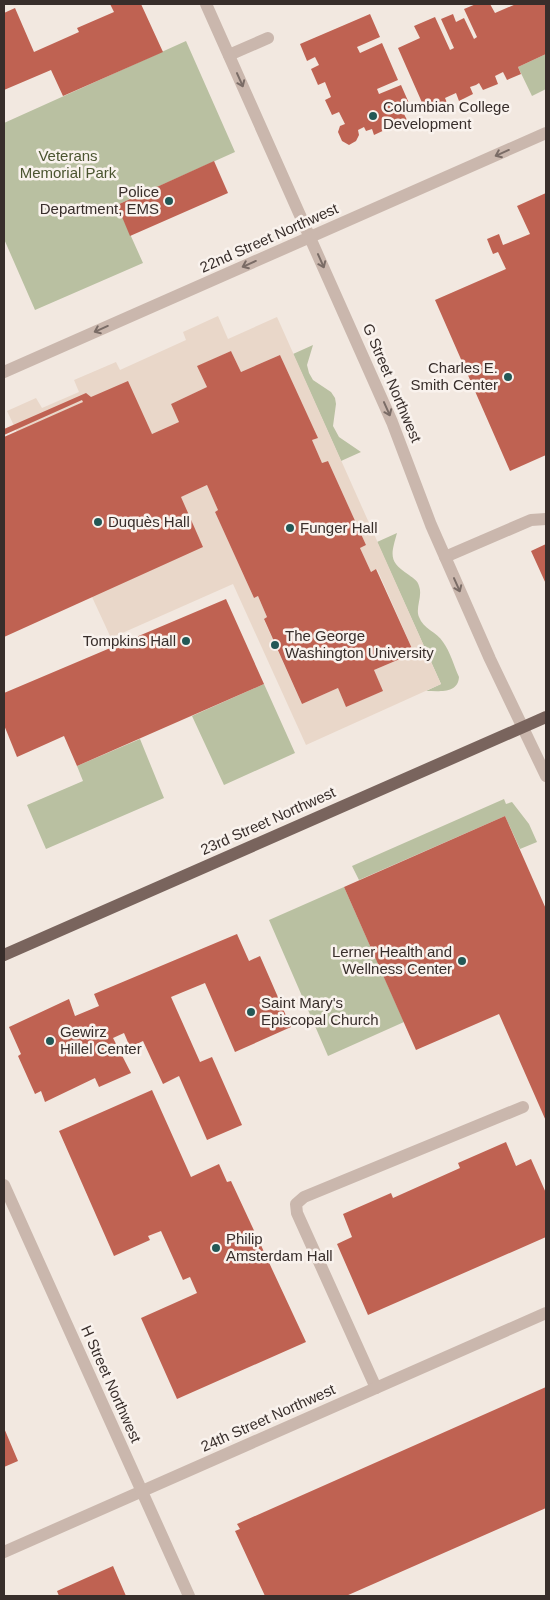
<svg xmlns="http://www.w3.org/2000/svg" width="550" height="1600" font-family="Arial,sans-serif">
  <rect width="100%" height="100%" fill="#f2e8e0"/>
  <path fill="#b9c0a1" d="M186,41L235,152L117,205L143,263L35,310L4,239V123Z
    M546,54V89L532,96L518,67Z
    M313,345L307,365L309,373L313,380L331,392L335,398L336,404L333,426L339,437L361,452L341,461L293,354Z
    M397,533C391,555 388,561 409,575C413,578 418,581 419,586C423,596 415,608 419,617C423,629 437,632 443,642C450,651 454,666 459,677C458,694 439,691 426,691L441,684L377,542Z
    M264,684L295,753L224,785L192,716Z
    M140,739L164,798L46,849L27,805L83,781L77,766Z
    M504,799L506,804L512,802L529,824L537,842L520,849L505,816L359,880L352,866Z
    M344,887L404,1022L328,1056L269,920Z"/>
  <path fill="#e9d7c9" d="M218,316L228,339L277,317L441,684L306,745L233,584L111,638L92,597L181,497L207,485L218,510L215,512L254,598L258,596L267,617L264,620L302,704L338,688L346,707L382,691L374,670L414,653L377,569L371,572L360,548L366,545L328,461L322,463L312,440L317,438L280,355L241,372L231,351L198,366L207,387L171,404L179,422L152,434L83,402L17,432L7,411L36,398L42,408L79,392L74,380L116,362L120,370L186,340L183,332Z"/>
  <path fill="#bf6252" d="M110,4H141L163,52L63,96L51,70L4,90V13L15,8L34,52L79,32L77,28L114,12Z
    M476,4H490L495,13L516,4H546V54L518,67L521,74L507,80L503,72L495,76L498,84L483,90L479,83L476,85L470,87L473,94L459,101L456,93L445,98L447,103L435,109L432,103L424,107L398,48L420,38L414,26L435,17L450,50L454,48L441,19L453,14L456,22L464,18L474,39L477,37L464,9Z
    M370,14L380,37L357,47L360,53L382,43L398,80L377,89L379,94L401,85L412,110L404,114L407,120L392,126L389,118L385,120L389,128L374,135L372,129L366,131L364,127L358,130L359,135L356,141L349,145L342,141L338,132L340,126L345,124L339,112L332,115L325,100L331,97L325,82L318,85L311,69L319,65L315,57L307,61L300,44Z
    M214,161L228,193L130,236L117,205Z
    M546,193V455L510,471L435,300L506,269L498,252L493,254L487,239L499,234L503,245L530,234L517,206Z
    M231,351L241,372L280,355L318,438L312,440L322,463L328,461L366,545L360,548L371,572L376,569L414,653L374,670L383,691L346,707L338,688L302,704L264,619L267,617L258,596L254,598L215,512L218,510L207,485L181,497L203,547L4,637V437L83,402L82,400L4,435V429L86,393L91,397L128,381L152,434L179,422L171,404L207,387L197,366Z
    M546,544V584L531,551Z
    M226,599L264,684L77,766L64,736L17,757L4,725V693Z
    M505,816L546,909V1121L499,1014L416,1050L344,887Z
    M237,934L249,961L260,956L291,1027L235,1052L205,983L171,997L200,1062L212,1057L242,1125L207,1140L179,1076L163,1084L143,1041L130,1047L124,1033L113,1038L131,1073L99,1087L95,1078L45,1102L41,1091L35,1094L18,1056L21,1054L9,1027L69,999L75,1016L99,1006L94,994Z
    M152,1090L191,1177L219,1164L227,1182L231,1181L306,1342L177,1399L141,1318L197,1293L190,1277L183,1280L161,1231L148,1236L150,1240L114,1256L59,1131Z
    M506,1142L516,1166L531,1159L546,1193V1237L368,1315L337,1244L352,1237L343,1214L391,1193L393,1198L460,1168L458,1163Z
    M546,1387V1508L346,1596H265L235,1531L240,1529L237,1524Z
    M4,1428L18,1461L4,1467Z
    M113,1566L126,1596H59L57,1591Z"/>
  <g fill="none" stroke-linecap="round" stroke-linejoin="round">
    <path stroke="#cab7ad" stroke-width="12" d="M229,55L268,38
      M445,557L531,520L546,519
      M376,1388L297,1213L296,1204L304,1197L523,1107"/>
    <path stroke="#cab7ad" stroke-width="12" d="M4,1552L546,1313"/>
    <path stroke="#cab7ad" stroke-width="12" d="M206,4L392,422L431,525L490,659L546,776
      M4,372L546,133
      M4,1185L189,1596"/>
    <path stroke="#79645d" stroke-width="12" d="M4,955L546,717"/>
  </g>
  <defs><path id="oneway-shaft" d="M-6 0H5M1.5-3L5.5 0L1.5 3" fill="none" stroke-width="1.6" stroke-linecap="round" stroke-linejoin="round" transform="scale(1.25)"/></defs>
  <g stroke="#7a6c66">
    <use href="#oneway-shaft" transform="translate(240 80) rotate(66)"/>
    <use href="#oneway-shaft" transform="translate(502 153) rotate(156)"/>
    <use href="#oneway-shaft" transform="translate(321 261) rotate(66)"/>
    <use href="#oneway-shaft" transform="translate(249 264) rotate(156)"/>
    <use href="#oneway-shaft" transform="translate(101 329) rotate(156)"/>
    <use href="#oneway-shaft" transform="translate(387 409) rotate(66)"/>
    <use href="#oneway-shaft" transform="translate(457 585) rotate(66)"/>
  </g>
  <g fill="#235856" stroke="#f9f2ed" stroke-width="2">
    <circle cx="373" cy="116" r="5"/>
    <circle cx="169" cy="201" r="5"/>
    <circle cx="508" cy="377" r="5"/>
    <circle cx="98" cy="522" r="5"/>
    <circle cx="290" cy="528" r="5"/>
    <circle cx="186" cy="641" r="5"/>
    <circle cx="275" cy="645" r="5"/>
    <circle cx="462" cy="961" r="5"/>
    <circle cx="251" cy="1012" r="5"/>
    <circle cx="50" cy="1041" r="5"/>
    <circle cx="216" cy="1248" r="5"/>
  </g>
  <g text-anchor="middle" stroke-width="5" stroke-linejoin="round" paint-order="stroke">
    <g font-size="15" fill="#382e2b" stroke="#f9f2ed" text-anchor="start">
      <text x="383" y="112">Columbian College<tspan x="383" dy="17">Development</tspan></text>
      <text x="159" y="197" text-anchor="end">Police<tspan x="159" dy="17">Department, EMS</tspan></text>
      <text x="498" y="373" text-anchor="end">Charles E.<tspan x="498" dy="17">Smith Center</tspan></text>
      <text x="108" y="527">Duquès Hall</text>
      <text x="300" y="533">Funger Hall</text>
      <text x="285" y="641">The George<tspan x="285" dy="17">Washington University</tspan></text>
      <text x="176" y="646" text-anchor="end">Tompkins Hall</text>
      <text x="452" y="957" text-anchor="end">Lerner Health and<tspan x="452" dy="17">Wellness Center</tspan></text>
      <text x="261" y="1008">Saint Mary's<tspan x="261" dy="17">Episcopal Church</tspan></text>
      <text x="60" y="1037">Gewirz<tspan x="60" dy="17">Hillel Center</tspan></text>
      <text x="226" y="1244">Philip<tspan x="226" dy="17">Amsterdam Hall</tspan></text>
    </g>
    <g font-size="15" fill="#4b5530" stroke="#f9f2ed">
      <text x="68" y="161">Veterans<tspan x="68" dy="17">Memorial Park</tspan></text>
    </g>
    <g font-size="15" fill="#382e2b" stroke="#f9f2ed">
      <text transform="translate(269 238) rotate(-24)" y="5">22nd Street Northwest</text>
      <text transform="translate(392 383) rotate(67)" y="5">G Street Northwest</text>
      <text transform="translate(268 821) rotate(-24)" y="5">23rd Street Northwest</text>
      <text transform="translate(111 1384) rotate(66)" y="5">H Street Northwest</text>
      <text transform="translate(268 1418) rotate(-24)" y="5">24th Street Northwest</text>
    </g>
  </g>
  <rect width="550" height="1600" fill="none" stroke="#382e2b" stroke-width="10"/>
</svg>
